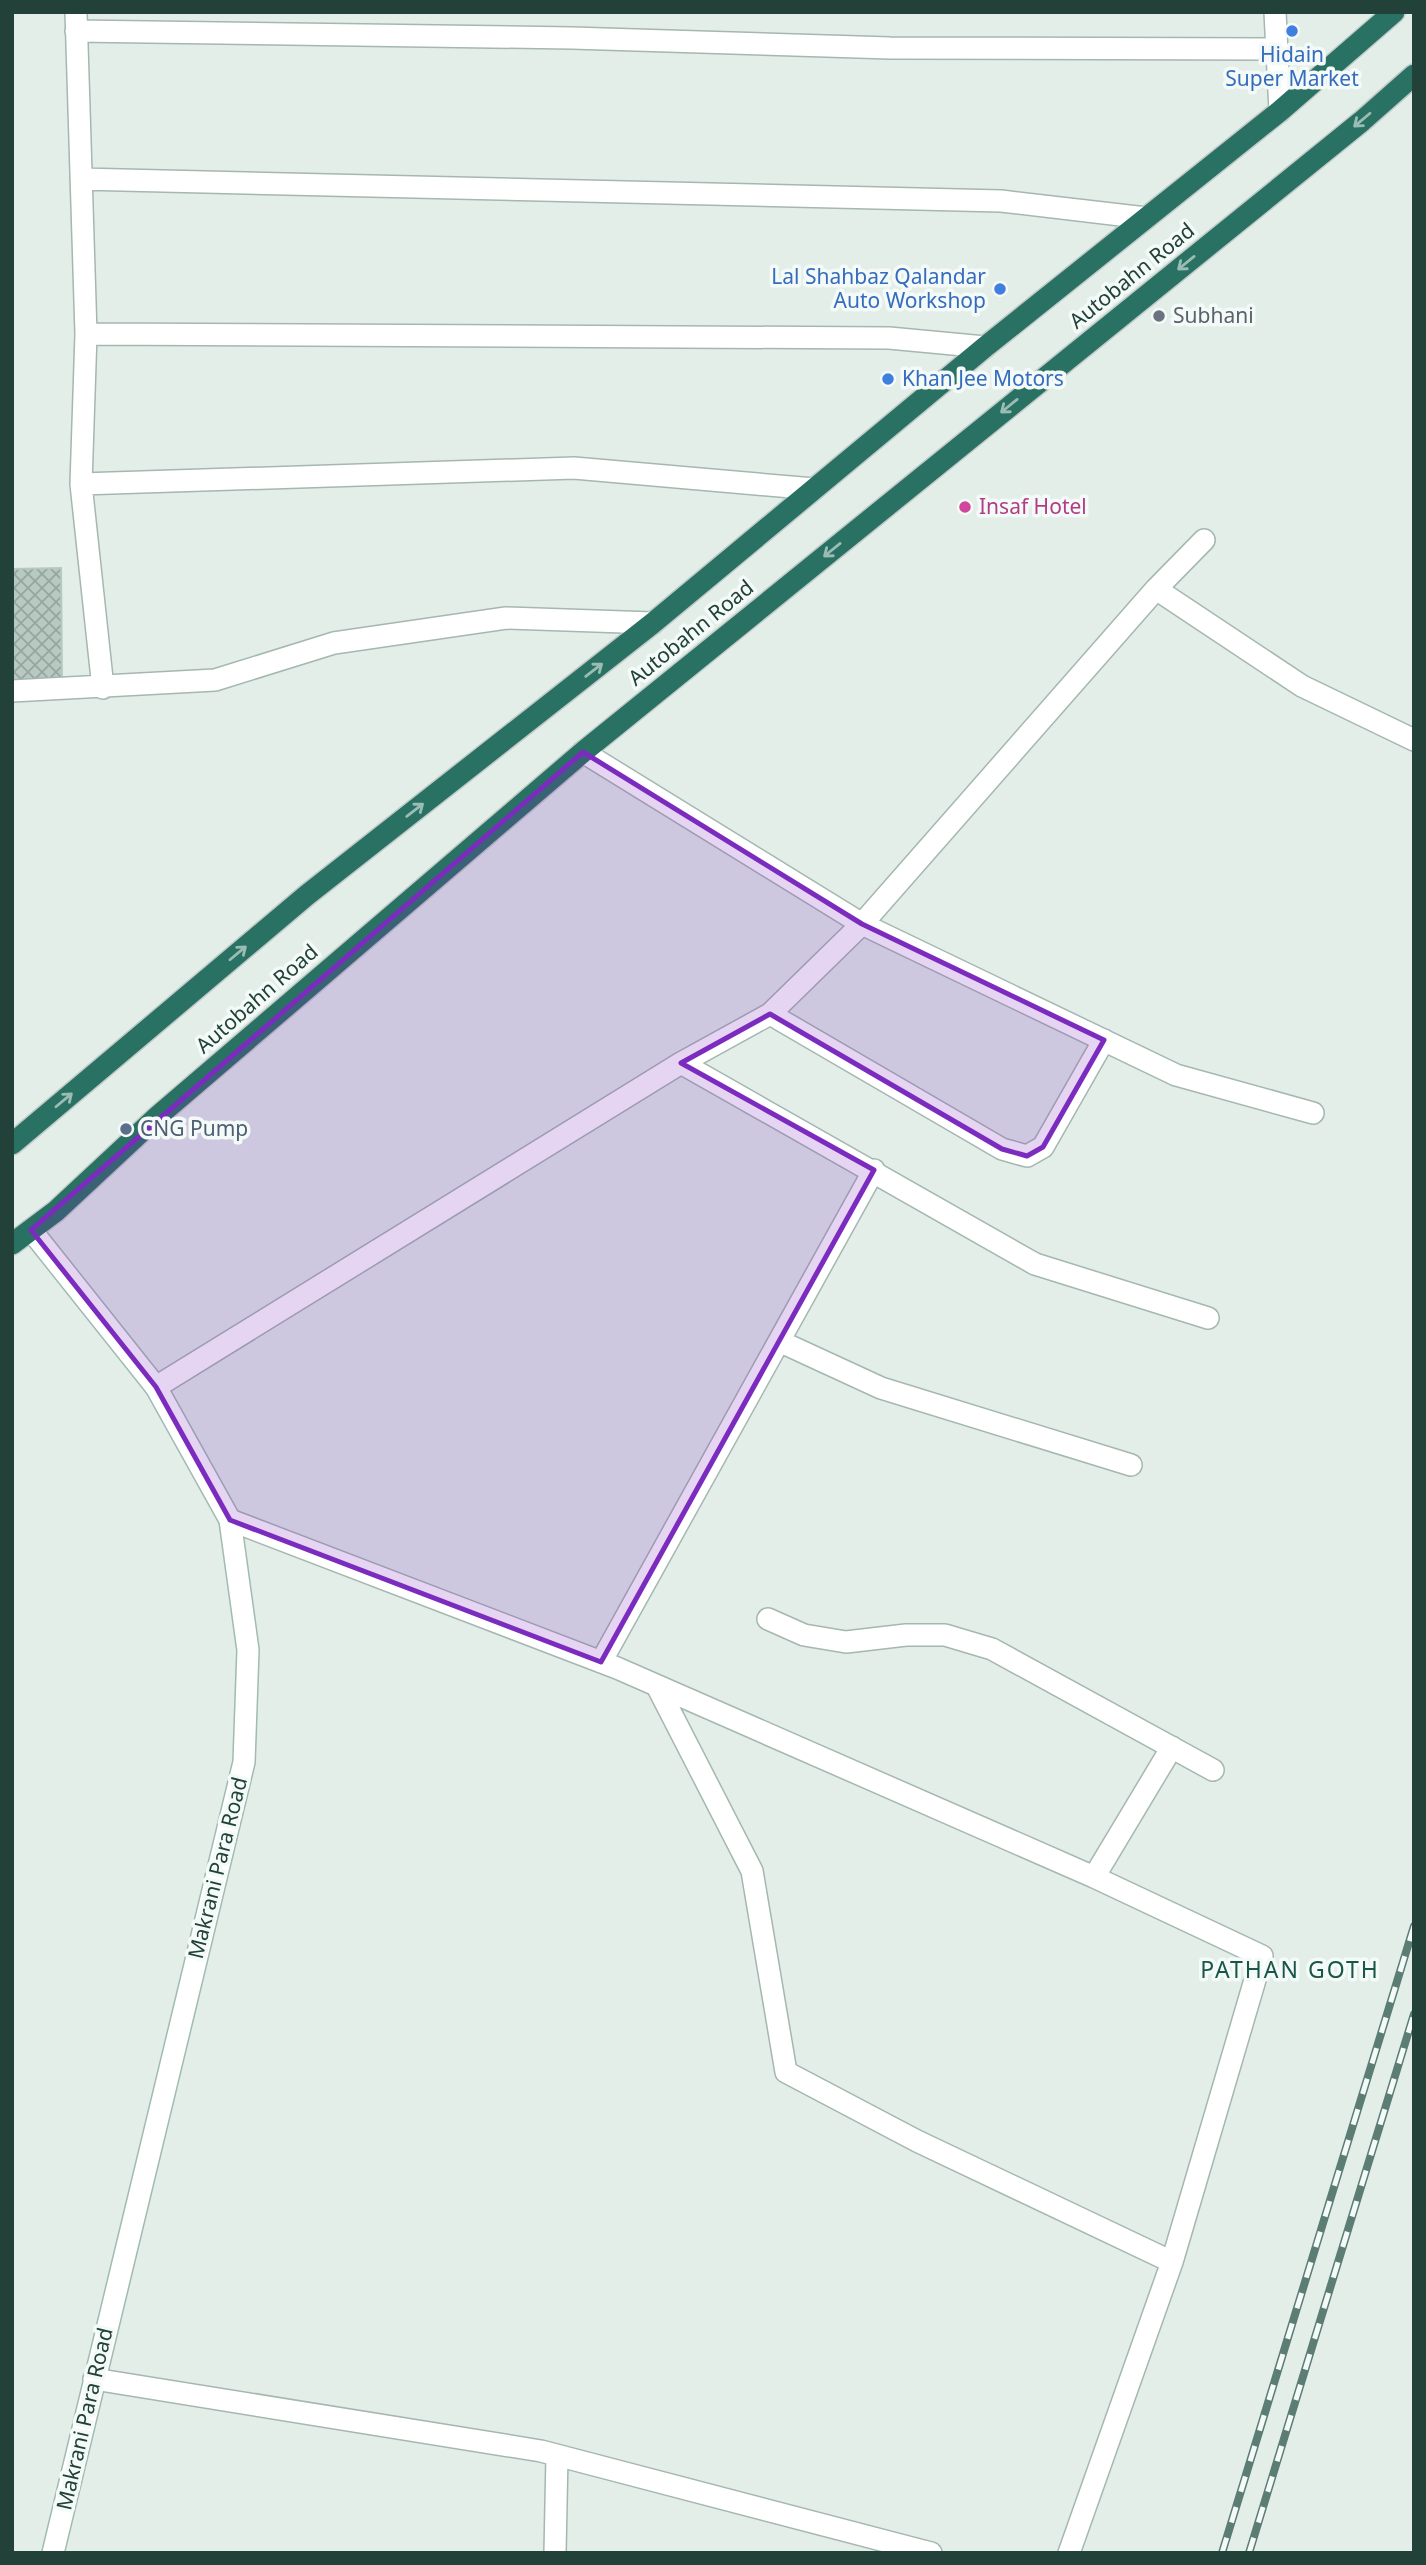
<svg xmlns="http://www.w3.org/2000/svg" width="1426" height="2565" font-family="'Noto Sans',sans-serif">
  <defs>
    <pattern id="building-cross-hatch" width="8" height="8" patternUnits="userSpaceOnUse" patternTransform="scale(1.75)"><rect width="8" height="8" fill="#b8c9c2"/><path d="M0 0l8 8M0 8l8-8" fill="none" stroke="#95a59f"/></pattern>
  </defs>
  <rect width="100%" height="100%" fill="#e3eee9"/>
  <path fill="url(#building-cross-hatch)" stroke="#b4c9c1" stroke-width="2" d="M61,568L62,684L12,685V569Z"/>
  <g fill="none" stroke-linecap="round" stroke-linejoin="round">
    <g stroke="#a5b7b1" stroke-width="24">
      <path id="street" d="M76,12L86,334L81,484L103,688
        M1275,12L1280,111
        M76,31L572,38L890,48L1277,49
        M81,179L1001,201L1146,218
        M86,334L889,338L985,347
        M81,484L574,468L814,489
        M1156,589L1302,686L1414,740
        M12,691L215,680L334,643L506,618L653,623
        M583,752L862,924L1176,1075L1313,1113
        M770,1014L1002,1149L1027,1156L1043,1147L1104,1040
        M681,1063L1035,1264L1208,1318
        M779,1341L881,1388L1131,1465
        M156,1387L681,1063L770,1014L862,924L1156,589L1204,540
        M230,1520L617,1668L1094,1877L1262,1956L1172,2262L1069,2553
        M768,1619L804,1635L846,1642L906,1635H945L992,1649L1213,1770
        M601,1662L874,1170
        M657,1686L752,1871L786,2072L917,2141L1172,2262
        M1094,1877L1172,1747
        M94,2379L541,2451L931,2553
        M555,2553L557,2456"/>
    </g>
    <g stroke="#a0bbb2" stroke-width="24">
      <path id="secondary" d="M31,1230L156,1387L230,1520L248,1650L244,1762L53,2553"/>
    </g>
    <g stroke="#c1cac8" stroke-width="24">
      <path id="highway" d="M12,1144L307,895L653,623L985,347L1280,111L1394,12
        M12,1244L56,1211L158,1116L583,752L1362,121L1414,75"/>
    </g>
    <use href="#street" stroke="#fff" stroke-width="21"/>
    <use href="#secondary" stroke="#fff" stroke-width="21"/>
    <use href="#highway" stroke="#297163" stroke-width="21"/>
    <g stroke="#5b7d74" stroke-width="8">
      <path id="rail" d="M1222,2553L1414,1926
        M1249,2553L1414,2014"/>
    </g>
    <use href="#rail" stroke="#f4faf7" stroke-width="5" stroke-dasharray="16" stroke-linecap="butt"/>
  </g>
  <defs><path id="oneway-shaft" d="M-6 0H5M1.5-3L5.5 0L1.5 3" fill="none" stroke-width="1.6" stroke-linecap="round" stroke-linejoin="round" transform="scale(1.75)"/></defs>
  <g stroke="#99bcb4">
    <use href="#oneway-shaft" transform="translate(1362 120) rotate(140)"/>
    <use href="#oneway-shaft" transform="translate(1186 263) rotate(141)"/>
    <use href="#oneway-shaft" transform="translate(1009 406) rotate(141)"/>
    <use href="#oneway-shaft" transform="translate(832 550) rotate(141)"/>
    <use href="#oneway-shaft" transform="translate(594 670) rotate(-38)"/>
    <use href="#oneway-shaft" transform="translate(415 810) rotate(-38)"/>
    <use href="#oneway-shaft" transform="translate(238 953) rotate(-40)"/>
    <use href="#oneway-shaft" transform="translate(64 1100) rotate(-40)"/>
  </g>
  <path fill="#7b2cbf" fill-opacity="0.2" stroke="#7b2cbf" stroke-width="5" stroke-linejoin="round" d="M583,752L862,924L1104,1040L1043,1147L1027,1156L1002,1149L770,1014L681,1063L874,1170L601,1662L230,1520L156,1387L31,1230Z"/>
  <g fill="#3f7fe0" stroke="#f4faf7" stroke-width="2.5">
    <circle cx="1292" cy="31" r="7"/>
    <circle cx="1000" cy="289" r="7"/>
    <circle cx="888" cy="379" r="7"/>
  </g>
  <circle fill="#6b7280" stroke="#f4faf7" stroke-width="2.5" cx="1159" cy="316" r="7"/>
  <circle fill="#d1479c" stroke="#f4faf7" stroke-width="2.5" cx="965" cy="507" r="7"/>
  <circle fill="#5c6f8a" stroke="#f4faf7" stroke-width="2.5" cx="126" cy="1129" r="7"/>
  <g text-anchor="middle" stroke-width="7" stroke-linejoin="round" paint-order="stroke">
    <g font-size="21" fill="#366cbe" stroke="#f4faf7">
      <text x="1292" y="62">Hidain<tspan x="1292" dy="24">Super Market</tspan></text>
      <text x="986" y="284" text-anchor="end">Lal Shahbaz Qalandar<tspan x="986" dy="24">Auto Workshop</tspan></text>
      <text x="902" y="386" text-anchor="start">Khan Jee Motors</text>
    </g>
    <g font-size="21" fill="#214139" stroke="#f4faf7">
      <text transform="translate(1132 276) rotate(-39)" y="7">Autobahn Road</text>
      <text transform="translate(691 633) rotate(-39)" y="7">Autobahn Road</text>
      <text transform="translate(257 999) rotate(-41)" y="7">Autobahn Road</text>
      <text transform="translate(218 1868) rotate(-76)" y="7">Makrani Para Road</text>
      <text transform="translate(85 2419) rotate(-77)" y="7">Makrani Para Road</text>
    </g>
    <g font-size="21" fill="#5b616d" stroke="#f4faf7" text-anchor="start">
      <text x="1173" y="323">Subhani</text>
    </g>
    <g font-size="21" fill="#b23c85" stroke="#f4faf7" text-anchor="start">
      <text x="979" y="514">Insaf Hotel</text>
    </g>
    <g font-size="21" fill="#4e5e75" stroke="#f4faf7" text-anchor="start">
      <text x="140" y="1136">CNG Pump</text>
    </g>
    <g font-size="23" letter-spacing="2" fill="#1a5648" stroke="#f4faf7">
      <text x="1290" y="1978">PATHAN GOTH</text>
    </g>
  </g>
  <rect width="1426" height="2565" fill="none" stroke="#214139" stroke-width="28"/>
</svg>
